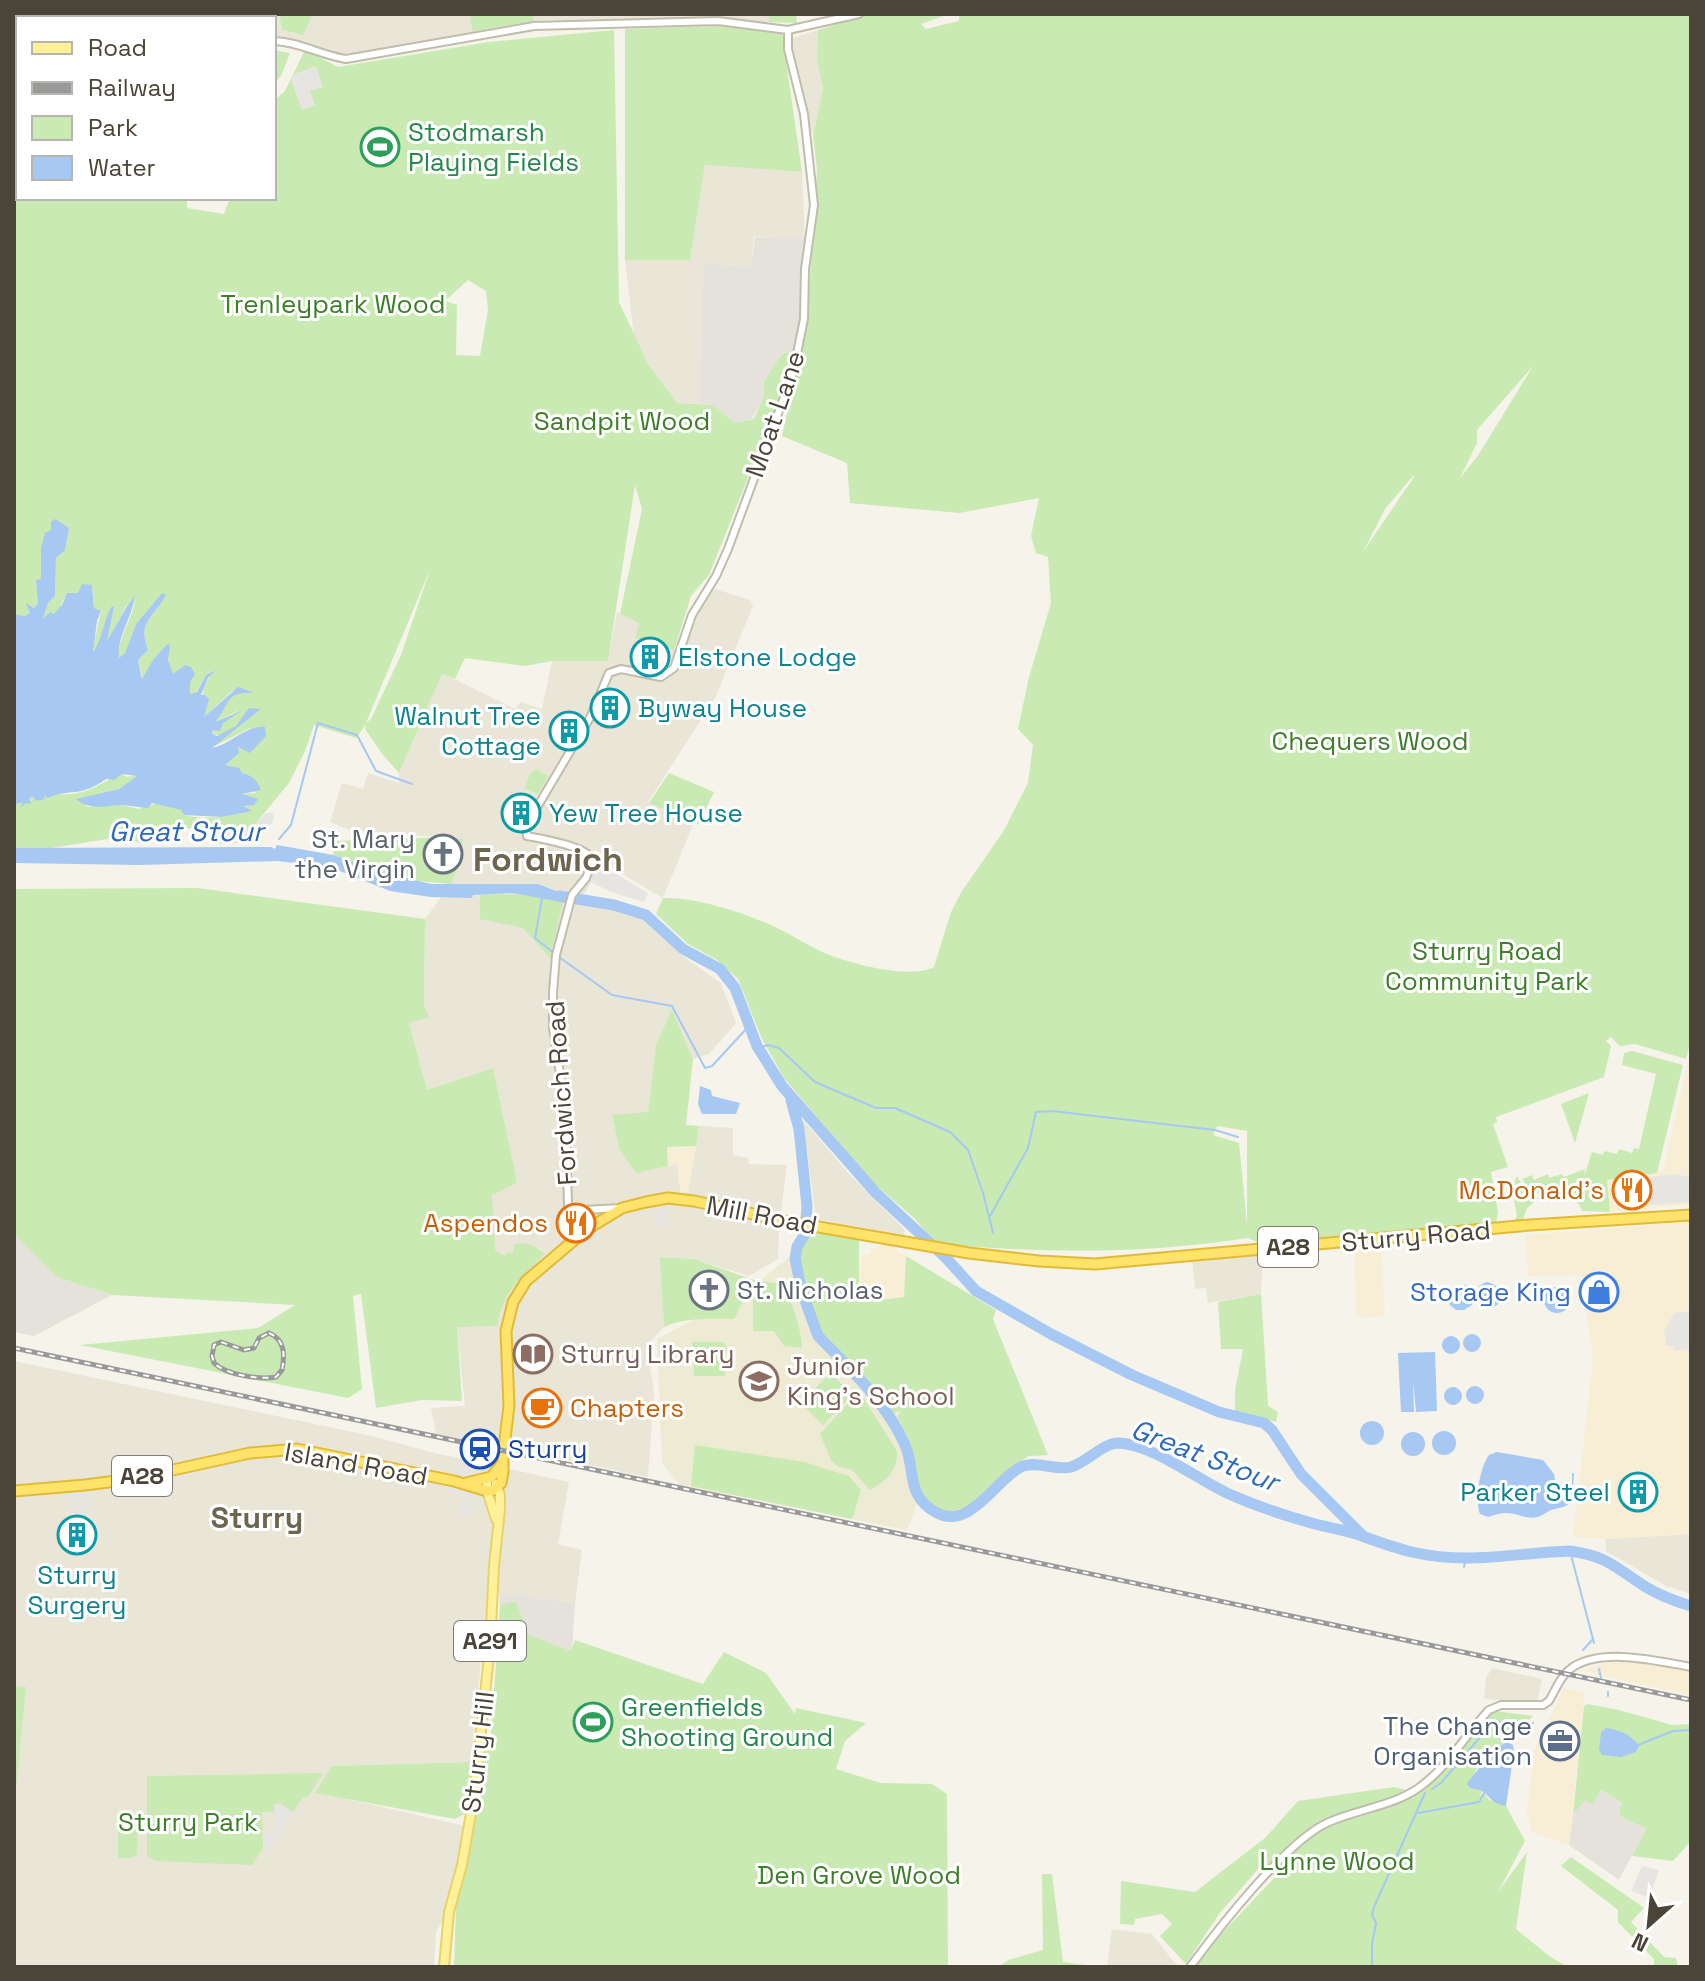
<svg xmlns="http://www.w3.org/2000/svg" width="1705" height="1981" font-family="'Space Grotesk',sans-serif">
  <rect width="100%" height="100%" fill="#f5f3ea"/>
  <path fill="#e9e6d8" d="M256,14H279L282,30L302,35L313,14H470L472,32L353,54L329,53L294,39H274V18H253Z
    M533,14H769V22L720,17L534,21Z
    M818,30L817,59L823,89L813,136L790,44L793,38Z
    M705,165L802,172L805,241L754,236L751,268L703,262L699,404L677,403L648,364L634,336L625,260H690Z
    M715,589L750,600L753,606L715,698L648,802L694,822L663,898L604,863L578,903L609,907L641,917L681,955L721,983L736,1023L709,1054L693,1059L672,1011L656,1044L648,1113L612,1116L619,1149L636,1173L677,1164L681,1193L688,1192L699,1126L733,1128V1155L748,1158L749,1164L787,1165L779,1227L778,1259L749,1276L694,1259L661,1257L664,1327L647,1345L654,1392L648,1477L436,1434L431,1408L465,1406L457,1327L492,1195L493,1068L427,1090L409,1023L424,1005L425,919L451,884L457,869L462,839L350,830L330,822L342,783L363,789L368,773L399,783V773L442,673L515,709L520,702L542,709L552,661H608L617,612L639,623L635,638L658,643L680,653L702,600Z
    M803,1120L850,1175L905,1230L904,1235L816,1219Z
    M1263,1252L1261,1294L1208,1303L1206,1288L1195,1289L1192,1260Z
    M14,1361L367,1435L435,1453L569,1482L558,1544L582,1550L575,1603L488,1592L471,1762L333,1766L316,1792L466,1826L447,1913L436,1932L434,1967H14Z
    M1691,1534V1594L1666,1586L1606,1551L1605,1539Z
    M1492,1668L1542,1679L1537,1702L1484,1699L1486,1678Z
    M1112,1929L1152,1934L1178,1967H1107Z"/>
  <path fill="#f7eed5" d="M1687,1065L1691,1067V1204L1610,1212L1607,1180L1663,1172Z
    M696,1146L688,1192L681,1193L679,1168L677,1164L668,1166L667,1147Z
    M1677,1223H1691V1534L1605,1539L1573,1537L1593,1360L1582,1275L1528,1276L1526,1235Z
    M882,1241L906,1256L904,1297L870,1301L859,1290L861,1255L871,1254V1248L878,1249Z
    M1381,1245L1385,1316L1357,1318L1354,1249Z
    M1611,1662L1642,1663L1691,1670V1696L1580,1670Z
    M1564,1688L1585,1692L1569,1845L1532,1832L1527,1812L1534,1751Z"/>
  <path fill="#e5e2db" d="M755,237L805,239L800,315L795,351L782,354L764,381L763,399L752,419L735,423L712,405L699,404L703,262L751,268Z
    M14,1234L57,1277L112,1295L34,1336L14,1332Z
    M499,1593L575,1603L572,1652L529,1635L516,1601L500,1605Z
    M1600,1790L1622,1803L1620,1815L1646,1829L1619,1880L1569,1845L1573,1815L1585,1799L1592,1804Z"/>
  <path fill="#eeebd4" d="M790,1257L807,1322L815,1336L893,1414L898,1410L1048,1455L1029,1456L1011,1467L979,1500L953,1512L936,1509L920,1495L907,1530L680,1485L662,1463L657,1339L695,1319H734L754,1280H760Z"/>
  <path fill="#c9eab2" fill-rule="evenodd" d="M14,14H256L253,18H18V198H187V208L224,214L230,198H274V101L285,91L305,50L338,67L489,42L614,30L619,302L648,364L677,403L712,405L735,423L754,419L763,399L764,381L782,354L795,351L768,428L709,575L691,596L674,651L658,643L635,638L639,623L620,614L642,509L635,485L608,661H552L525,666L465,658L455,679L442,674L399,773L383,755L365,729L366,724L356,738L314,725L305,751L289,783L249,831L144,826L148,841L141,843L119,837L39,850L14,849V805L24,801L30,803L29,798L33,797L36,801L44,799V795C60,794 78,796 93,788C104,783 110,778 122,774L127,777L138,775L119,789L81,798L87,807L122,805L139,809L157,803L181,810L184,815C206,821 228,816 250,811L242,806L252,798L240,794L256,793C247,780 240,766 223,766C233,761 243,738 252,727L211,748L260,710L249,708C242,722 229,736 212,735L213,730L239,710L212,724C228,708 224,691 251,692L232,691L203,718C201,699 201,686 215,670L206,675L196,692L190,694V682L173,676L168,660L169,646L167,644L153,660L143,680L138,660L148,650C137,622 154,617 165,595L162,593L136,624L125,653L118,659C118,637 133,620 135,598L126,606L106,645L114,607L99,644L92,653L101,611L94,608L93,589L64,598L59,610L42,622L48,603L55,596L56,558L65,549L69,528L51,530L41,548V579L36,581L38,604L35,608L27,604L30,613L25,616L14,614ZM468,280L486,291L488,310L480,356L456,355L457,305L445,301ZM431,567L401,655L371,719L366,723Z
    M279,14H313L303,35L282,30Z
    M470,14H533L534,21L472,32Z
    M769,14H796L797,23L769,22Z
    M869,14H949L921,24L926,29L959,21V14H1691V1040L1686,1059L1635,1044L1620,1046L1611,1037L1606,1041L1611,1046L1604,1077L1496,1117L1497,1122L1493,1124L1508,1167L1491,1172L1498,1212L1496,1224L1262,1244L1248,1238C1145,1254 1039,1254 935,1243L914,1218L870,1180L784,1078L762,1039L738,979L717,960L688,944L656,914L663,898C696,897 741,912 771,925C788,933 804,943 820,951C845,963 911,980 934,967L951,912L962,891L1003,832L1028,783L1033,745L1018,729L1029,677L1051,603L1048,557L1036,553L1031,536L1039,498L959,513L850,503L847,463L782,436L807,323L817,169L813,136L823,89L817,59L818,30ZM1533,366L1477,457L1460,478L1477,443V430ZM1413,476L1414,477L1363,552L1385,509ZM1217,1126L1247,1131V1225L1239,1143L1213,1135Z
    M717,26L782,33L802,172L705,165L690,260H625V29Z
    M274,50L290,53L281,76L274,83Z
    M536,769L548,776L538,794L525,788L530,774Z
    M669,773L714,792L699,824L649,803Z
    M451,837L463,839L457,869L451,884L406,880L333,855L335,841Z
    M197,888L425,919L424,1005L429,1017L409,1023L427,1090L493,1068L517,1183L492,1195L495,1250L505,1256L508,1252L513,1253L514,1244L524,1243L535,1247L545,1254C520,1278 503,1291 497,1326L457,1327L462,1401L422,1400L376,1408L361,1294L353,1296L362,1389L348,1398L80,1345L258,1328L295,1305L112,1295L57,1277L14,1234V889Z
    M500,894L525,895L563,902L550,958L523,928L480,919V895Z
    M672,1010L693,1059L686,1125L699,1126L696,1146L667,1147L668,1166L636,1173L619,1149L612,1115L648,1112L656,1044Z
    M1632,1051L1683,1065L1657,1173L1607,1180L1610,1212L1583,1211L1573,1196L1560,1195L1555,1189L1540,1195L1528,1188L1522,1179L1532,1175L1534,1180L1548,1174L1549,1178L1562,1174L1564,1177L1585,1169L1584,1177L1592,1152L1603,1155L1604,1151L1617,1154L1619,1149L1632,1153L1634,1148L1639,1149L1656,1074L1622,1065L1624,1053Z
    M1589,1093L1575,1143L1561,1104Z
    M1517,1176L1524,1188L1539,1198L1527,1208L1522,1222L1512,1224L1517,1216L1512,1189Z
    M809,1229L859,1237V1290L869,1295L870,1301L904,1297L906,1256L996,1310L993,1319L1048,1455L1029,1456L1011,1467L979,1500L964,1508L946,1512L936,1509L920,1494L913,1471L912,1447L897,1416L901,1413L898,1411L893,1414L821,1336C811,1318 792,1267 800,1247C803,1240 807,1237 809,1229Z
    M660,1257L694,1259L754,1280L782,1284C783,1295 790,1299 793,1308C798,1322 801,1333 802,1348L784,1346L774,1331H753V1282L734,1319C709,1319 687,1317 664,1327Z
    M1261,1294L1268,1406L1278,1412L1276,1422L1235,1411V1390L1243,1349H1221L1218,1302Z
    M692,1342H723L727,1348L725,1376H694Z
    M830,1373L853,1395L823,1425L801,1403Z
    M859,1391L897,1451C898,1471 886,1481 870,1490L852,1470L839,1467L832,1462L820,1434Z
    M695,1445L804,1462L849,1476L861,1490L852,1519L691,1486Z
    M516,1601L529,1635L571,1651L575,1640L703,1684L724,1652L766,1673L795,1714L796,1708L866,1723L845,1741L836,1769L881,1783L932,1784L947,1794L948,1967H454L456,1909L485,1745L490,1748L500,1605Z
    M14,1686L26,1687L14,1809Z
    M1587,1704L1619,1710L1672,1725L1691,1724V1841L1673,1861L1632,1856L1646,1829L1619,1815L1622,1803L1601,1790L1592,1804L1585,1800L1573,1815L1584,1706Z
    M1494,1711L1533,1716L1475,1771L1482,1791L1480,1797L1484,1793L1489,1800L1506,1806L1525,1841L1498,1892L1527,1852L1516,1929L1549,1956L1568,1967H1195L1207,1949L1276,1876L1259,1868L1219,1914L1186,1964L1160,1936L1172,1924L1162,1914L1135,1919L1134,1925L1120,1924L1121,1881L1195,1892L1265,1838L1298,1801L1394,1787L1421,1793Z
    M471,1762L468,1812L455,1819L315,1793L332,1766Z
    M323,1773L308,1797H303L293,1812L280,1804H274V1812H262L263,1848L252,1865L155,1861L147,1856V1776Z
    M138,1815L137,1854L132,1858H118V1816Z
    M1571,1857L1644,1908L1631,1922L1664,1957L1676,1958L1678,1967H1654V1959L1618,1922V1910L1561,1866Z
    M1042,1874H1052L1063,1962L1099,1967H999L1008,1960L1043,1950Z"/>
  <path fill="#e7e5e1" d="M316,66L323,87L310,91L315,105L302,110L291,81L294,74Z
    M266,813H274L273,821L257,841L247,839L234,844H214L215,829H249Z
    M598,863L648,893L644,902L611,892L589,881Z
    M1674,1174L1691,1177V1202L1652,1205L1647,1199L1646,1203L1637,1204L1636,1200L1617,1205L1615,1201L1621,1196L1644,1194L1643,1178Z
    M667,1203L669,1225L656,1226L653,1205Z
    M1691,1311V1349L1674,1351V1347L1666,1345L1664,1332L1674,1313Z
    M463,1459L482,1464L485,1460L490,1465L482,1470L476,1467L471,1468L470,1475L456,1476Z
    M449,1484L473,1491L470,1516L458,1515L464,1494L448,1492Z
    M84,1491L87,1521L73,1522L70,1492Z
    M274,1804H281L293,1812L284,1827L281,1825V1832L271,1848H263L264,1833H275Z
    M1642,1866L1659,1870L1650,1898L1631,1891Z"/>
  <path fill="#a6c8f2" d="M55,519L69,528L65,550L56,558L55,596L48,603L43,619L50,612L54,614L62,605L67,593H78L82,584L92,585L94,608L101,611L97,621L93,652C103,639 103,621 112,606L114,607L107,641L127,606L135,596C132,618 116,638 119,658L125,653L136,624L162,593L166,595C154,617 137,622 148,650L138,660L142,679L153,660L167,644L170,645L168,660L173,674L185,665L191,667L195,674L190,682V694L197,692L206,675L216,670L208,678L201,695H205L209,699L204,717L238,687L255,693C225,691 231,703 215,722L241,711L223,723L220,731L213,730L212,734L217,736L236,726L249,708L261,709L212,748C230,745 245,725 265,727L266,736L250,753L238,747L239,753L225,765L239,768L242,773C252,775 258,781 261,790L242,794L258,799L254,805L243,806L252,811L222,817L184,815L181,810L152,803L148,808C139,808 130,805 121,805C104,806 91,811 76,799L119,789L137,776L122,774L114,780L106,779C80,798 70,788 48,798L44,795L45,799L36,801L33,797L29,798L31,804L26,803L20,808L23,802L14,805V614L25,616L30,613L26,603L34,608L38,604L36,580L41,579V548L45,533L51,530V522Z
    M277,845L333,855L395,876L432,884H538L571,897L567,903L512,893L473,895L472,898L431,897L390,891L330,867L277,861L140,865L14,863V848L271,847L275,849Z
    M700,1086L711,1090L712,1096L740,1103L736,1114H702L698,1104Z
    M1486,1282C1508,1285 1505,1311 1484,1308L1475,1298L1472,1305L1464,1310H1456L1449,1304V1291L1455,1285H1467L1475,1294L1479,1286Z
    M1544 1300a13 13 0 1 1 26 0a13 13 0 1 1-26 0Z
    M1463 1343a9 9 0 1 1 18 0a9 9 0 1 1-18 0Z
    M1442 1345a9 9 0 1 1 18 0a9 9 0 1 1-18 0Z
    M1435,1352L1437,1411L1416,1412L1413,1381L1414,1412H1401L1398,1353Z
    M1466 1395a9 9 0 1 1 18 0a9 9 0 1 1-18 0Z
    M1444 1396a9 9 0 1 1 18 0a9 9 0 1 1-18 0Z
    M1360 1433a12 12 0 1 1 24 0a12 12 0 1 1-24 0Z
    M1432 1443a12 12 0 1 1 24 0a12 12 0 1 1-24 0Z
    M1401 1444a12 12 0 1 1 24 0a12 12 0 1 1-24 0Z
    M1497,1452L1543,1460L1554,1474L1558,1498L1569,1494L1572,1488V1473H1574L1572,1501C1566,1507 1563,1507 1555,1509C1548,1510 1544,1515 1538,1517C1520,1521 1515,1506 1488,1517L1480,1514C1474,1500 1480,1467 1489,1455Z
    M1606,1728C1619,1730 1631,1734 1639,1746L1636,1752L1621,1757L1602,1755L1599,1750L1601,1732Z
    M1507,1742L1513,1745L1514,1751L1506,1806C1490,1803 1492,1798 1482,1791C1478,1789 1474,1789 1470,1788L1467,1783L1494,1750Z"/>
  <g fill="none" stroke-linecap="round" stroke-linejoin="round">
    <path stroke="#a6c8f2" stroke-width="2" d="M279,839L291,825L318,723L357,735L376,771L412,784
      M542,898L535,938L554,953
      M559,957L612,995L672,1006L705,1068L712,1066L748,1027
      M758,1048L768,1045L779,1048L815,1082L876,1108H895L950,1132L968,1150L983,1193L993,1233
      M990,1216L1028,1148L1036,1112L1052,1111L1215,1130L1238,1137
      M1570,1551L1594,1643
      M1464,1567L1466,1558
      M1583,1650L1593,1639
      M1599,1669L1601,1678
      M1608,1692V1696
      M1638,1745L1673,1731L1691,1730
      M1432,1789L1441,1783L1493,1722L1533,1723
      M1418,1813L1479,1802L1484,1793
      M1372,1967V1944L1376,1923L1372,1915L1374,1907L1425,1793"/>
    <path stroke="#a6c8f2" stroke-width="11" d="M559,896L614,905L646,915L683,949L720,969L735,988L757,1046L782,1086L875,1192L946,1258L976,1291L1051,1334L1132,1375L1219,1412L1264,1423L1272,1430L1301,1474L1363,1536
      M791,1100L799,1129L807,1206L805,1234L797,1247L795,1259L802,1292L818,1336C849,1368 887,1403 905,1445C916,1470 905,1496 937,1513C971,1531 998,1476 1023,1466C1039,1461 1056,1471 1071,1467C1088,1462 1102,1443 1119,1443C1154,1445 1198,1480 1229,1494C1256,1506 1286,1516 1315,1524C1330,1528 1347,1530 1362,1536C1400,1550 1425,1558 1467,1558C1502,1558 1536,1552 1570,1551C1607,1556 1615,1567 1644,1586C1659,1595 1674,1601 1691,1606"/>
    <g stroke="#c1bdac" stroke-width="10">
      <path id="minor" d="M274,41C300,42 320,55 346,59L534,26L718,21L788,30L859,14
        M14,46L18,47
        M567,1211L620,1208
        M573,1240L569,1235L565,1107L553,1028V992L556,955L572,895L586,878L593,860C586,846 543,839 527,836L526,826L591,716L609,673L621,669L661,677L674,668L692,615L716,576L728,549L793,373L804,319L805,269L814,205L804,114L788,49V30
        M1190,1967C1218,1929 1287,1840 1329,1822C1360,1808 1398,1806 1425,1783C1450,1763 1467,1733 1489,1710L1501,1705H1543L1549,1701C1555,1691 1560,1677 1569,1670C1598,1646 1658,1661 1691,1667"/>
    </g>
    <g stroke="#e7d366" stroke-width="12">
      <path id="major" d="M487,1479V1491L496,1519
        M444,1967L449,1912L462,1865L474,1796L490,1647L494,1566L500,1509V1495L496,1484"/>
    </g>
    <g stroke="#e1bb38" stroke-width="13">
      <path id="highway" d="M466,1483L491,1477L503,1463
        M14,1491L85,1485L132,1479L250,1453L297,1449L454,1481L487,1491L493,1490L501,1483L503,1472V1455L509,1406L506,1331L513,1302L526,1281L586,1230L622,1208L646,1202L668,1198L694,1201L790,1222L969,1253L1039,1261L1095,1264L1530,1225L1691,1215"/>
    </g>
    <use href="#minor" stroke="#fff" stroke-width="6"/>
    <use href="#major" stroke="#fff199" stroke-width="8"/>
    <use href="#highway" stroke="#ffe36b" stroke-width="9"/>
    <g stroke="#999" stroke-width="5">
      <path id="rail" d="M269,1333C285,1340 285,1354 282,1370L276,1377C260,1380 226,1375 214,1363L212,1356L214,1345L221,1342L244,1350L254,1348L259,1338Z
        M14,1348L1691,1700"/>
    </g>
    <use href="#rail" stroke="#fff" stroke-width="2" stroke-dasharray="6" stroke-linecap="butt"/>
  </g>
  <defs>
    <g id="stadium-ring" transform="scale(2)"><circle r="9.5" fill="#fff" stroke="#2e9e5b" stroke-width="1.5"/><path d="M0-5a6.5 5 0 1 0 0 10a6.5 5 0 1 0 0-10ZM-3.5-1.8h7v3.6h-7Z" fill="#2e9e5b"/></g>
    <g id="building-ring" transform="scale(2)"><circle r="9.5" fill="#fff" stroke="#0f9aa8" stroke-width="1.5"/><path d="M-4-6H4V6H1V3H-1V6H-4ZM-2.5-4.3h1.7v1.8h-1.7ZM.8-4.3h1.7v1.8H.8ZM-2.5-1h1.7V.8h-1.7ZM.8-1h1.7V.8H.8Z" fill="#0f9aa8"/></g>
    <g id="church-ring" transform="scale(2)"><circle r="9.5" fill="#fff" stroke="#6b7280" stroke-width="1.5"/><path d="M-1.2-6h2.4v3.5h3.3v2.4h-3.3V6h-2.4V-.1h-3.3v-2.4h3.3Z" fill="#6b7280"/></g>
    <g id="restaurant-ring" transform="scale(2)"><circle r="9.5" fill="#fff" stroke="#e8710a" stroke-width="1.5"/><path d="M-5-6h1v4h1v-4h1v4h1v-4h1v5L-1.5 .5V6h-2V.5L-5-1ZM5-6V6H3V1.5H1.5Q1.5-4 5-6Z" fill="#e8710a"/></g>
    <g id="shop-ring" transform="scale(2)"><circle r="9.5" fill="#fff" stroke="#3f7fe0" stroke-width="1.5"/><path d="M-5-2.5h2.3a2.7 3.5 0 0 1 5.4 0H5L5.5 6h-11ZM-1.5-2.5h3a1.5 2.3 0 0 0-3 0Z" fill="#3f7fe0"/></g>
    <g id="library-ring" transform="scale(2)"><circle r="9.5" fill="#fff" stroke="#8d6e63" stroke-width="1.5"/><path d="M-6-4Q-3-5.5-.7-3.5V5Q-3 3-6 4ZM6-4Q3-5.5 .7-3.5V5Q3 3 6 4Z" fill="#8d6e63"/></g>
    <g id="school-ring" transform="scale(2)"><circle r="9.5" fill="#fff" stroke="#8d6e63" stroke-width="1.5"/><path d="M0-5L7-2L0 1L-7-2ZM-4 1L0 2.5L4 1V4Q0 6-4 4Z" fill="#8d6e63"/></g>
    <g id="cafe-ring" transform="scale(2)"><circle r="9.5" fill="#fff" stroke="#e8710a" stroke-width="1.5"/><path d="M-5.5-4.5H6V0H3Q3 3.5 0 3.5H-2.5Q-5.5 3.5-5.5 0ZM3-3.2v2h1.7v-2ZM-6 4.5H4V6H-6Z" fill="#e8710a"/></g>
    <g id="station-ring" transform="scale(2)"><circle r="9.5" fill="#fff" stroke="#1a4fb4" stroke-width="1.5"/><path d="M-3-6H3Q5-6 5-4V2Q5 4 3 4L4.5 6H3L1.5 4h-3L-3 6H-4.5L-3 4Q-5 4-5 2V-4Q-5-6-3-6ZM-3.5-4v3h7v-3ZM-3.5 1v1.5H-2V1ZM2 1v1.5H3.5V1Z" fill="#1a4fb4"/></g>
    <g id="office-ring" transform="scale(2)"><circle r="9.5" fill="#fff" stroke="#5c6f8a" stroke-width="1.5"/><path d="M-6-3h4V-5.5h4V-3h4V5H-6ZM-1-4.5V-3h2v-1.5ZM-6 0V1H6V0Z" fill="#5c6f8a"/></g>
  </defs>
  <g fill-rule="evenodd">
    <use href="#stadium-ring" x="380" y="147"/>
    <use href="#building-ring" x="650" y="657"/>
    <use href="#building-ring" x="610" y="708"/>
    <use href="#building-ring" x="569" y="731"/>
    <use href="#building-ring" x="521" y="813"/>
    <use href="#church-ring" x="443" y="854"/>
    <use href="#restaurant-ring" x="1632" y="1190"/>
    <use href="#restaurant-ring" x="576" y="1223"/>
    <use href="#church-ring" x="709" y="1290"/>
    <use href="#shop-ring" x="1599" y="1292"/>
    <use href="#library-ring" x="533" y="1354"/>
    <use href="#school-ring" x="759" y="1381"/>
    <use href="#cafe-ring" x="542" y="1408"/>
    <use href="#station-ring" x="480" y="1449"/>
    <use href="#building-ring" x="1638" y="1492"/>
    <use href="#building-ring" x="77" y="1535"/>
    <use href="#stadium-ring" x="593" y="1722"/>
    <use href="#office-ring" x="1560" y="1741"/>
  </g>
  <g text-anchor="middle" stroke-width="6" stroke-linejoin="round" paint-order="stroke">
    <g fill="#fff" stroke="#807d74" stroke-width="2">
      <rect x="1258" y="1227" width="60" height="40" rx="6"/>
      <rect x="112" y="1456" width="60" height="40" rx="6"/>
      <rect x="454" y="1621" width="72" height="40" rx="6"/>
    </g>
    <g font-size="24" font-weight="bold" fill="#4a4538">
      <text x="1288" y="1255">A28</text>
      <text x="142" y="1484">A28</text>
      <text x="490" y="1649">A291</text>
    </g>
    <g font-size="26" fill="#27864d" stroke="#fff" text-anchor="start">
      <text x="408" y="141">Stodmarsh<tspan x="408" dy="30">Playing Fields</tspan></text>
      <text x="621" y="1716">Greenfields<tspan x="621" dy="30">Shooting Ground</tspan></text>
    </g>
    <g font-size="26" fill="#3d7e29" stroke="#fff">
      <text x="333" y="313">Trenleypark Wood</text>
      <text x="622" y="430">Sandpit Wood</text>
      <text x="1370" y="750">Chequers Wood</text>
      <text x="1487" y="960">Sturry Road<tspan x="1487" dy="30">Community Park</tspan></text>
      <text x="188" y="1831">Sturry Park</text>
      <text x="1337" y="1870">Lynne Wood</text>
      <text x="859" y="1884">Den Grove Wood</text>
    </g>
    <g font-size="26" fill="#4a4538" stroke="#fff">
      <text transform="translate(775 414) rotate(-71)" y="9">Moat Lane</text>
      <text transform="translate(561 1093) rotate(-94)" y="9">Fordwich Road</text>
      <text transform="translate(762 1215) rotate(11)" y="9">Mill Road</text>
      <text transform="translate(1416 1236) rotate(-5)" y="9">Sturry Road</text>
      <text transform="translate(356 1464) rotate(10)" y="9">Island Road</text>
      <text transform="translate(478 1752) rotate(-83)" y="9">Sturry Hill</text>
    </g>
    <g font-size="26" fill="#0d838f" stroke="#fff" text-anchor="start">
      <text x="678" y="666">Elstone Lodge</text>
      <text x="638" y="717">Byway House</text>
      <text x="541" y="725" text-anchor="end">Walnut Tree<tspan x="541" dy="30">Cottage</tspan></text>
      <text x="549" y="822">Yew Tree House</text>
      <text x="1610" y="1501" text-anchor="end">Parker Steel</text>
      <text x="77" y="1584" text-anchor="middle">Sturry<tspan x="77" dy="30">Surgery</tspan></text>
    </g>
    <g font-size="26" fill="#5b616d" stroke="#fff" text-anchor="end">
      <text x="415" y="848">St. Mary<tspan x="415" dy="30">the Virgin</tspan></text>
      <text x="737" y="1299" text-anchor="start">St. Nicholas</text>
    </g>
    <g font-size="26" fill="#c56008" stroke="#fff" text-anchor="end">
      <text x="1604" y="1199">McDonald's</text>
      <text x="548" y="1232">Aspendos</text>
      <text x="570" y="1417" text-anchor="start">Chapters</text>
    </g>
    <g font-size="26" fill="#366cbe" stroke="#fff" text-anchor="end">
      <text x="1571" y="1301">Storage King</text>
    </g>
    <g font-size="26" fill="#785e54" stroke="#fff" text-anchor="start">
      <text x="561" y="1363">Sturry Library</text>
      <text x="787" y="1375">Junior<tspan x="787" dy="30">King's School</tspan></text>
    </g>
    <g font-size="26" fill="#164399" stroke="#fff" text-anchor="start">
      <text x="508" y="1458">Sturry</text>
    </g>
    <g font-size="26" fill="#4e5e75" stroke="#fff" text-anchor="end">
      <text x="1532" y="1735">The Change<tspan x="1532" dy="30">Organisation</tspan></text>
    </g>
    <g font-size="28" font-style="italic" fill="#2d6ab9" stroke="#fff">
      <text x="186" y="841">Great Stour</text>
      <text transform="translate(1205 1455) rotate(21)" y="10">Great Stour</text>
    </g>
    <g font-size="30" font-weight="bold" fill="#6d654f" stroke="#fff">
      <text x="257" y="1528">Sturry</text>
    </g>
    <g font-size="34" font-weight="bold" fill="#6d654f" stroke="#fff">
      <text x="548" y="871">Fordwich</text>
    </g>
  </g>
  <rect width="1705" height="1981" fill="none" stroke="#4a4538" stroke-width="32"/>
  <rect x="16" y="16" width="260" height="184" fill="#ffffff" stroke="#b7b5af" stroke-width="2"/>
  <rect x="32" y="42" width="40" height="12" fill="#fff199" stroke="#b7b5af" stroke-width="2"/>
  <text x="88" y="56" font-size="24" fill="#4a4538">Road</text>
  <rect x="32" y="82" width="40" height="12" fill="#999999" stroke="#b7b5af" stroke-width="2"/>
  <text x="88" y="96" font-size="24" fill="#4a4538">Railway</text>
  <rect x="32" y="116" width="40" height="24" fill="#c9eab2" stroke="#b7b5af" stroke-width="2"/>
  <text x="88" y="136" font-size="24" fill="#4a4538">Park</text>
  <rect x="32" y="156" width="40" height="24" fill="#a6c8f2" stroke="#b7b5af" stroke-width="2"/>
  <text x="88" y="176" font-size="24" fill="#4a4538">Water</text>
  <g transform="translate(1649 1925) rotate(207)" stroke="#ffffff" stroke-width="6" paint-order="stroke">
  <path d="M0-6L14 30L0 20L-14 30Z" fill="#4a4538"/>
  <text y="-12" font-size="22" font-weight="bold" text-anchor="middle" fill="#4a4538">N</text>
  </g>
</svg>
